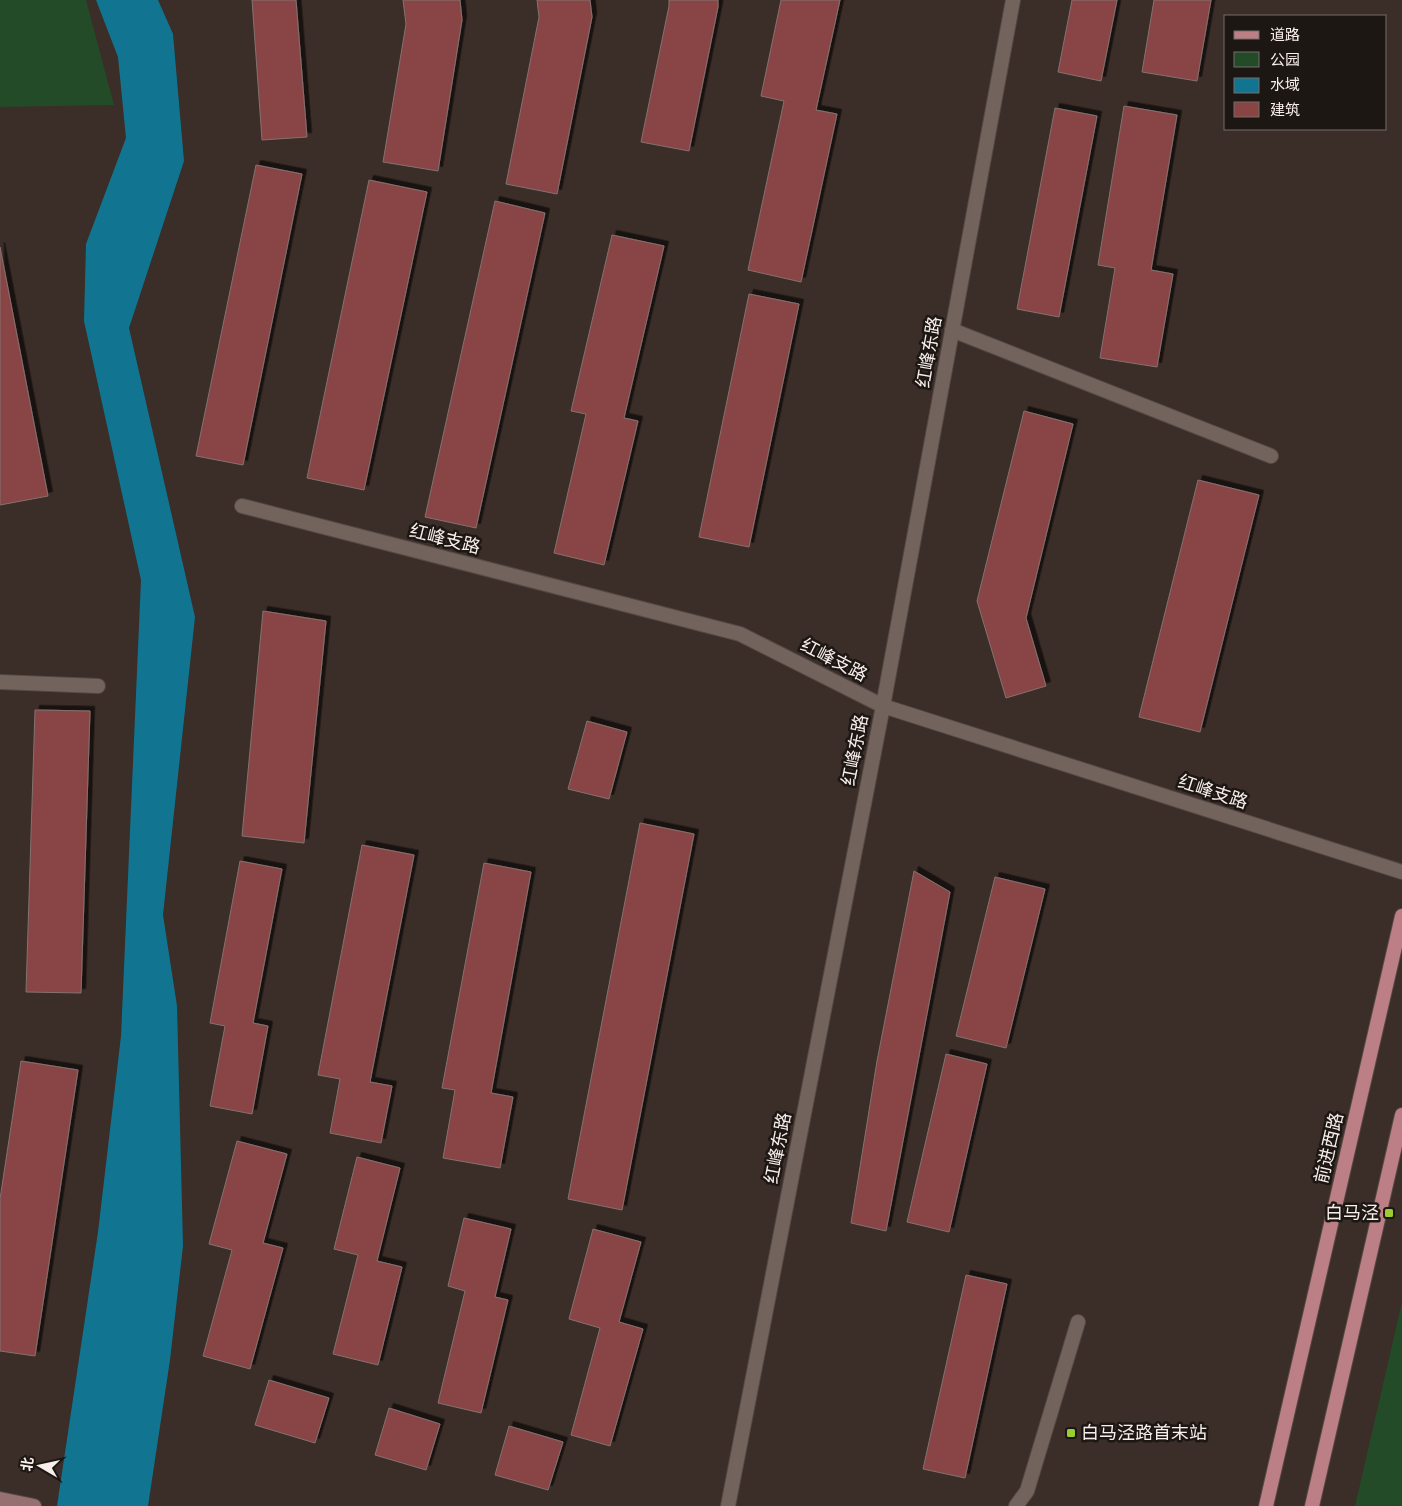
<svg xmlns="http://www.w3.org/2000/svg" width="1402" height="1506" font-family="Commissioner,'Noto Sans SC',sans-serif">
  <defs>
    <filter id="shadow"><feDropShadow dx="4.5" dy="-4.5" stdDeviation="0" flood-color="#0009"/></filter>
  </defs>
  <rect width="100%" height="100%" fill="#3b2d27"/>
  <path fill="#244b28" d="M0,0H86L114,105L0,107Z
    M1402,1302V1506H1355Z"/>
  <path fill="#117591" d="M96,0H158L173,34L184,161L129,328L195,617L163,915L177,1006L183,1246L170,1360L148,1506H57L98,1232L121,1036L141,580L84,321L86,244L126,138L118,57Z"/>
  <path fill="#894544" stroke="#847271" filter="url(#shadow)" d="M252,0H296L307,137L262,140Z
    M403,0H460L462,20L438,171L383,162L406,24Z
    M537,0H590L592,17L557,194L506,184L539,17Z
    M669,0H718V7L689,151L641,142L669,6Z
    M781,0H840L816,110L837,114L801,282L748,270L784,101L761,96Z
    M1072,0H1117L1101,81L1058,72Z
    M1154,0H1211L1197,81L1142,72Z
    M1124,106L1177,115L1151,270L1173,274L1157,367L1100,358L1115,268L1098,265Z
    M1055,108L1097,116L1059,317L1017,309Z
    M256,165L302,174L243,465L196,456Z
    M369,180L427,192L364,490L307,478Z
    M495,201L545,213L476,528L425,517Z
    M612,235L664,246L624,418L638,421L604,565L554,553L586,414L571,411Z
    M0,247L48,496L0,505Z
    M749,294L799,304L749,547L699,537Z
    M1024,411L1073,424L1026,618L1046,686L1006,698L977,601Z
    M1198,480L1259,495L1200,732L1139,717Z
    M263,611L326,621L304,843L242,836Z
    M35,710L90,711L81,993L26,992Z
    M587,721L627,732L609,799L568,789Z
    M640,823L694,834L622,1210L568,1199Z
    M362,845L414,855L370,1082L392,1086L381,1143L330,1133L340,1079L318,1075Z
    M240,861L282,869L253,1023L268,1026L252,1114L210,1106L225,1026L210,1023Z
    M484,863L531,872L491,1093L513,1097L500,1168L443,1158L455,1090L442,1088Z
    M914,871L950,892L886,1231L851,1223L877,1061Z
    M995,877L1045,889L1006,1048L956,1036Z
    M946,1054L987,1064L949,1232L907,1222Z
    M21,1061L78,1070L35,1356L0,1351V1199Z
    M237,1141L287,1154L263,1243L283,1248L250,1369L203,1356L232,1250L209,1244Z
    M357,1157L400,1168L377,1261L402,1267L378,1365L333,1354L358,1255L334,1249Z
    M464,1218L511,1229L495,1297L508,1300L481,1413L438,1403L465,1291L448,1286Z
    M593,1229L641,1242L619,1322L643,1329L610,1446L571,1435L600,1328L569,1319Z
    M966,1275L1007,1284L965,1478L923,1469Z
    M269,1380L329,1398L315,1443L255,1425Z
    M389,1408L440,1424L426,1470L375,1455Z
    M509,1426L563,1442L548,1490L495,1475Z"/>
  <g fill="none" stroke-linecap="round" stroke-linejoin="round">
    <g stroke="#554945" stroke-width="16">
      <path id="service" d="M1016,1506L1027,1491L1078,1322"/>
    </g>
    <g stroke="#554945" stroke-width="16">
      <path id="minor" d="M952,330L1271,456
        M242,506L740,634L883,706L1402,872
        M0,682L98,686"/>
    </g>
    <g stroke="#554945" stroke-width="16">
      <path id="tertiary" d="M728,1506L883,706L1013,0"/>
    </g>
    <g stroke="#554945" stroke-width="16">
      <path id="secondary" d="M0,1499L34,1506"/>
    </g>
    <g stroke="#554945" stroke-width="16">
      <path id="primary" d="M1266,1506L1402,916
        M1312,1506L1402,1115"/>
    </g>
    <use href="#service" stroke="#73635d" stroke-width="14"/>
    <use href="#minor" stroke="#73635d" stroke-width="14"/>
    <use href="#tertiary" stroke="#73635d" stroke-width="14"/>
    <use href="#secondary" stroke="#977172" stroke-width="14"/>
    <use href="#primary" stroke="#bc7f86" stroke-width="14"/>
  </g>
  <g fill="#9ccb32" stroke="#1d1714" stroke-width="2">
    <rect x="1384" y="1208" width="10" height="10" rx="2.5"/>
    <rect x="1066" y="1428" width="10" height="10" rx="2.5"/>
  </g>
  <g text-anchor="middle" stroke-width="5" stroke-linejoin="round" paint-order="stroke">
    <g font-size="18" fill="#f8eeeb" stroke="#1d1714">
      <text transform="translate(929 352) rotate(-80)" y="6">红峰东路</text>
      <text transform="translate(445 539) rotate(14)" y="6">红峰支路</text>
      <text transform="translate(834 660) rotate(27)" y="6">红峰支路</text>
      <text transform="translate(855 750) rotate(-79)" y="6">红峰东路</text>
      <text transform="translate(1213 792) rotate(18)" y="6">红峰支路</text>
      <text transform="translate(778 1148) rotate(-79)" y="6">红峰东路</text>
      <text transform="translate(1329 1148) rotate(-77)" y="6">前进西路</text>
    </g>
    <g font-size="18" fill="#f8eeeb" stroke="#1d1714" text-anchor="end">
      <text x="1379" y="1219">白马泾</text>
      <text x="1081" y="1439" text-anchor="start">白马泾路首末站</text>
    </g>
  </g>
  <rect x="1224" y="15" width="162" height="115" fill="#1d1714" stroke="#756d6a"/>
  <rect x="1234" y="31" width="25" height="8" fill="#bc7f86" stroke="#756d6a"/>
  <text x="1270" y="40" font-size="15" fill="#f8eeeb">道路</text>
  <rect x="1234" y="52" width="25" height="15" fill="#244b28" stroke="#756d6a"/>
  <text x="1270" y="65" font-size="15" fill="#f8eeeb">公园</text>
  <rect x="1234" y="78" width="25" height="15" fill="#117591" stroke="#756d6a"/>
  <text x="1270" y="90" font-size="15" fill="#f8eeeb">水域</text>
  <rect x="1234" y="102" width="25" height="15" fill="#894544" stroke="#756d6a"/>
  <text x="1270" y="115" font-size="15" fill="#f8eeeb">建筑</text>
  <g transform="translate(40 1466) rotate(279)" stroke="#1d1714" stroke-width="4" paint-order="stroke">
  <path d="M0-4L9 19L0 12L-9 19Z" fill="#f8eeeb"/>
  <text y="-8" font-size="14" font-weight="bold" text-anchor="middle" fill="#f8eeeb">北</text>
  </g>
</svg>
